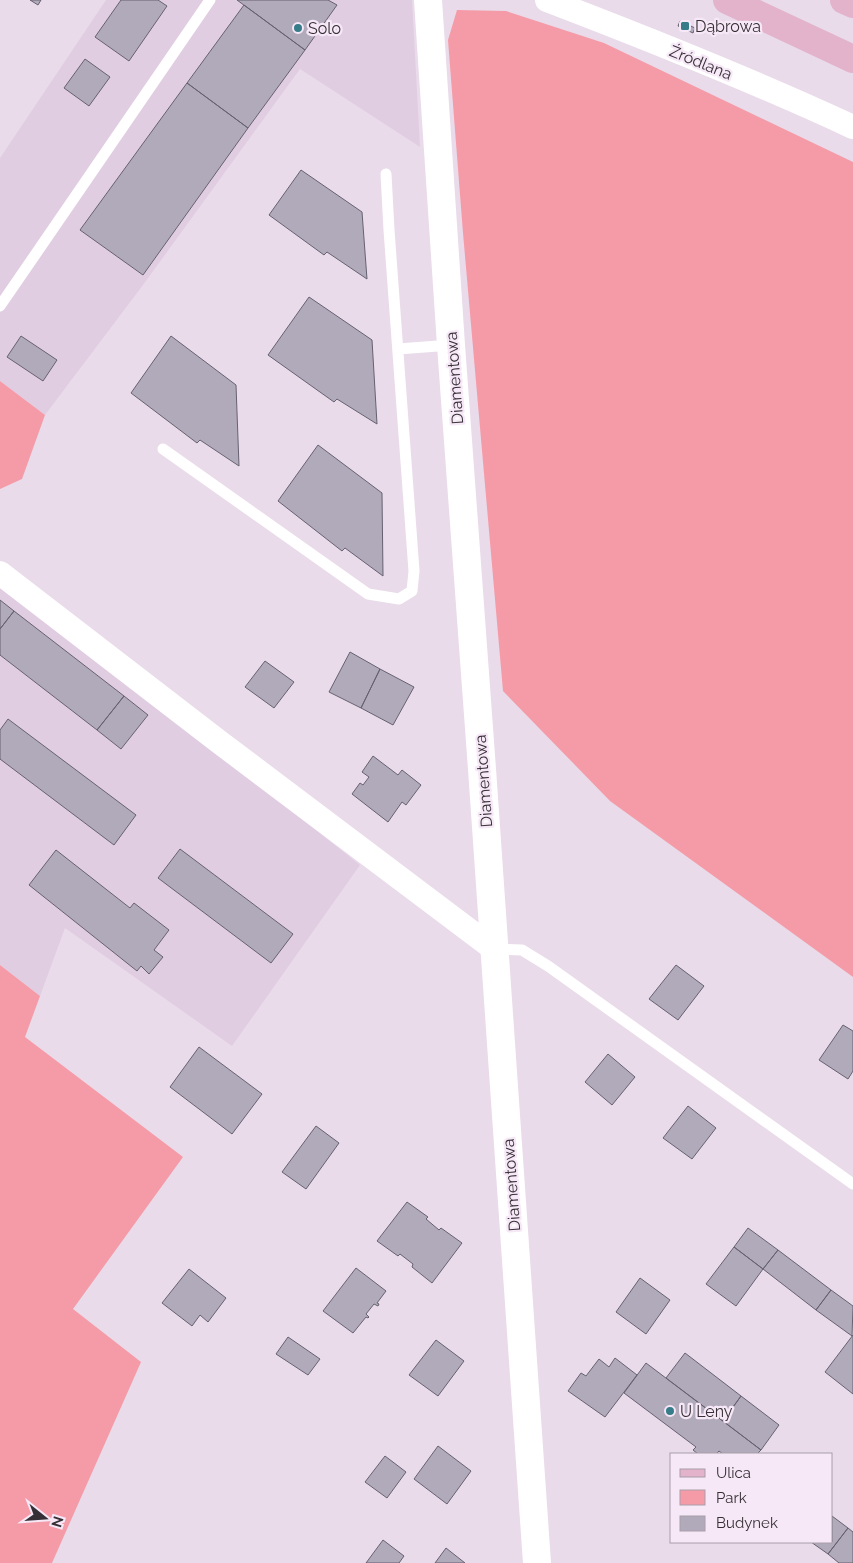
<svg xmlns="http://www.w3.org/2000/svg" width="853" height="1563" font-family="Raleway,sans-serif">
  <rect width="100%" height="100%" fill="#e9dbea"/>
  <path fill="#e1cde1" d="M106,0H412L420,147L300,69L143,285L45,415L0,381V158Z
    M0,580L360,865L232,1046L65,928L40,996L0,965Z"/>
  <path fill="#f49ba7" d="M457,10L506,11L604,43L853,162V977L610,801L503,691L463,233L448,40Z
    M0,381L45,415L22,479L0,489Z
    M0,965L40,996L25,1037L183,1157L73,1309L141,1362L52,1563H0Z"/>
  <path fill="#b1aabb" stroke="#666170" d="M30,0H41L38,5Z
    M121,0H158L167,6L129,61L95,37Z
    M237,0H328L337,5L305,50Z
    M244,5L305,50L248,128L187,83Z
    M680,21L695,28L693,33L678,26Z
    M85,59L110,77L89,106L64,88Z
    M187,83L248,128L143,275L80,230Z
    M301,170L362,212L367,279L327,252L324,255L269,215Z
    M309,297L372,340L377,424L337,399L334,402L268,355Z
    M21,336L57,360L43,381L7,357Z
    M171,336L236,385L239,466L200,440L197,443L131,393Z
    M318,445L382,493L383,576L345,548L342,551L278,501Z
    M0,600L14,611L0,629Z
    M14,611L124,696L97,730L0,655V629Z
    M350,652L380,669L361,708L329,692Z
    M265,661L294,682L274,708L245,687Z
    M380,669L414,687L393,725L361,708Z
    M124,696L148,715L121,749L97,730Z
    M8,719L136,815L114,845L0,759V730Z
    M373,756L398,775L402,770L421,785L406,805L402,802L388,822L352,794L360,783L363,785L369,777L362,772Z
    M180,849L293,934L271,963L158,878Z
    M56,850L130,908L134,903L169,930L154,950L163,957L149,974L141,966L137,971L29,885Z
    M676,965L704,986L678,1020L649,999Z
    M843,1025L853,1031V1071L848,1079L819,1060Z
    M199,1047L262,1094L232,1134L170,1087Z
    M608,1054L635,1077L612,1105L585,1082Z
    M688,1106L716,1128L692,1159L663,1138Z
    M316,1126L339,1143L306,1189L282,1172Z
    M407,1202L428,1217L426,1219L439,1230L441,1228L462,1243L432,1283L412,1267L413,1264L400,1254L398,1256L377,1241Z
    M748,1228L778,1250L763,1269L734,1247Z
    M734,1247L763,1269L736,1306L706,1284Z
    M778,1250L831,1290L816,1310L763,1269Z
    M356,1268L386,1291L377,1303L379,1304L378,1306L374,1304L366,1314L369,1317L368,1318L366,1317L353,1333L323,1311Z
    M189,1269L226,1298L208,1322L200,1315L192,1326L162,1303Z
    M640,1278L670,1300L646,1334L616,1312Z
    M831,1290L853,1306L852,1336L816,1310Z
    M853,1335V1394L825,1372Z
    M288,1337L320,1359L308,1375L276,1354Z
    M436,1340L464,1361L438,1396L409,1375Z
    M685,1353L741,1396L723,1421L666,1378Z
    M615,1358L637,1375L605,1417L568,1391L581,1373L586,1376L599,1359L609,1367Z
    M646,1363L761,1450L757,1454H723L719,1451L716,1454H698L693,1450L696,1447L624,1393Z
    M741,1396L779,1425L761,1450L723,1421Z
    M438,1446L471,1471L447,1504L414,1479Z
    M385,1456L406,1472L387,1498L365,1482Z
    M832,1516L848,1528L828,1554L811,1542H832Z
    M848,1528L853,1532V1563H839L828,1554Z
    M383,1540L404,1556L399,1563H366Z
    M446,1548L465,1563H435Z"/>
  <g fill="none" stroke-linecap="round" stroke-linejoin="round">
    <path stroke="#fff" stroke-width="11" d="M0,306L210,0
      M398,349L451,345
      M163,449L368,594L399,599L412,591L414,571L389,230L386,174
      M494,949L522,950L548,966L853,1184"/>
    <path stroke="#fff" stroke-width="24" d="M547,0C649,39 754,81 853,127
      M0,573L218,741L494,949"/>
    <path stroke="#fff" stroke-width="28" d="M428,0L451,345L482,769L537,1563"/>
    <path stroke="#e3b2cb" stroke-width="28" d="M727,0L853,59
      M844,0L853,4"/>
  </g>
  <g fill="#367c89" stroke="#f7e8f7" stroke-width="2">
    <rect x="680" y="21" width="10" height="10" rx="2.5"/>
    <circle cx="298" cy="28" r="5"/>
    <circle cx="670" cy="1411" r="5"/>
  </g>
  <g text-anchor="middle" stroke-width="4.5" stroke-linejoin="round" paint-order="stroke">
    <g font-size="16" fill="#363036" stroke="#f7e8f7" text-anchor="start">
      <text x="695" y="32">Dąbrowa</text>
      <text x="308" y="34">Solo</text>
      <text x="680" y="1417">U Leny</text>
    </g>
    <g font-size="16" fill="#363036" stroke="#f7e8f7">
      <text transform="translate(701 62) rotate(22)" y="6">Źródlana</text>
      <text transform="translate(454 378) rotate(-94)" y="6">Diamentowa</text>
      <text transform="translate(483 781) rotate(-94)" y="6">Diamentowa</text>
      <text transform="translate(511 1185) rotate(-94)" y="6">Diamentowa</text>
    </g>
  </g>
  <rect x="670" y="1453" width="162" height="90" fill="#f7e8f7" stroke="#aa9eaa"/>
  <rect x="680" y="1469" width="25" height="8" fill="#e3b2cb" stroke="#aa9eaa"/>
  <text x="716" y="1478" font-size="15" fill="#363036">Ulica</text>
  <rect x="680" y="1490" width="25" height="15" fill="#f49ba7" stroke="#aa9eaa"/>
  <text x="716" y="1503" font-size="15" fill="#363036">Park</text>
  <rect x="680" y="1516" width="25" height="15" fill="#b1aabb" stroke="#aa9eaa"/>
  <text x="716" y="1528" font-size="15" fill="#363036">Budynek</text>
  <g transform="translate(45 1518) rotate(107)" stroke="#f7e8f7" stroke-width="4" paint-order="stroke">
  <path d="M0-4L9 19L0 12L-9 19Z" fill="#363036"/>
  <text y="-8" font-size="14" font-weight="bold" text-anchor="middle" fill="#363036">N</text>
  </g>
</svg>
